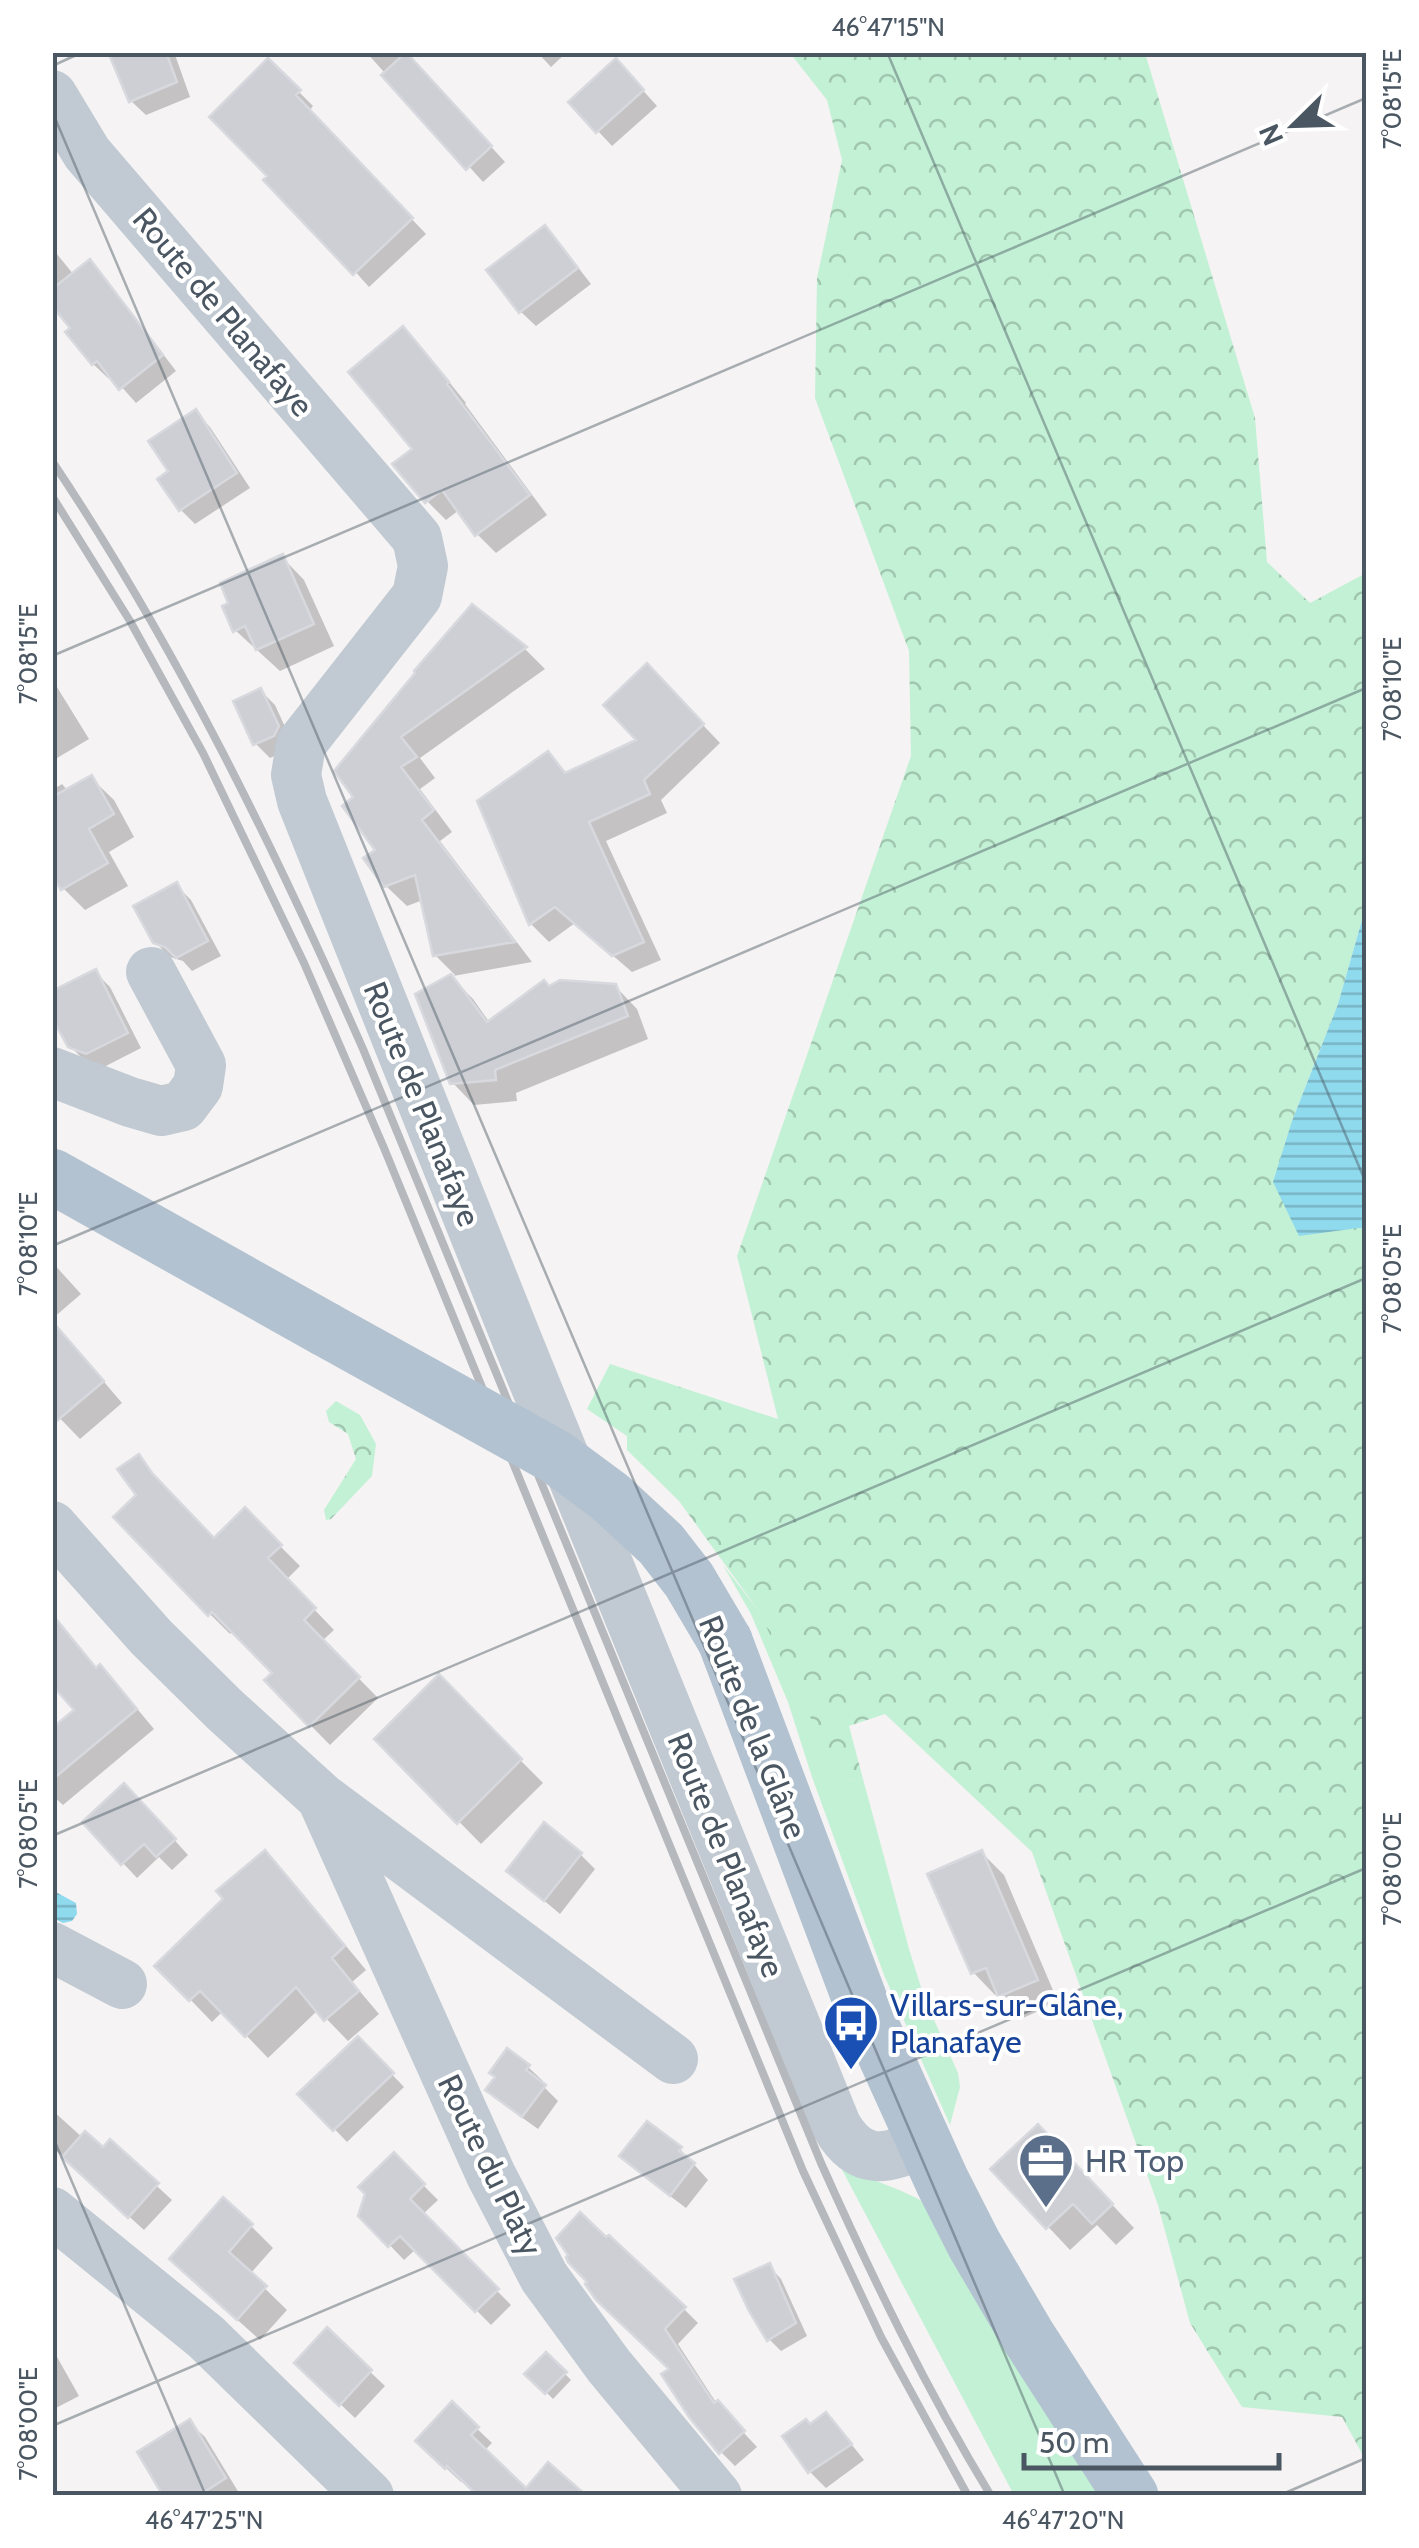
<svg xmlns="http://www.w3.org/2000/svg" width="1419" height="2548" font-family="Cabin,sans-serif">
  <defs>
    <pattern id="forest-crowns" width="20" height="18" patternUnits="userSpaceOnUse" patternTransform="scale(2.5)"><rect width="20" height="18" fill="#c3f1d5"/><path d="M2 6a3 3 0 1 1 6 0M12 15a3 3 0 1 1 6 0" fill="none" stroke="#a0c6b0"/></pattern>
    <pattern id="water-rules" width="6" height="5" patternUnits="userSpaceOnUse" patternTransform="scale(2.5)"><rect width="6" height="5" fill="#90daee"/><path d="M0 2.5h6" fill="none" stroke="#78b4c4"/></pattern>
  </defs>
  <rect width="100%" height="100%" fill="#f5f3f3"/>
  <path fill="#c3f1d5" d="M723,1565L758,1610L850,1781L863,1779L909,1949L925,2000L958,2073L960,2087L950,2125L884,1975L812,1777L788,1702L751,1614Z
    M839,2164C870,2182 906,2188 934,2209L1108,2495H1014Z"/>
  <path fill="url(#forest-crowns)" d="M790,53H1145L1255,418L1267,562L1310,603L1366,573V906L1338,1004L1292,1121L1358,1228L1366,1229V2461L1342,2417L1242,2407L1190,2323L1158,2205L1032,1852L885,1714L849,1726L863,1779L850,1781L836,1770L758,1610L679,1501L627,1450V1436L587,1409L610,1364L778,1419L737,1256L911,756L909,651L815,398L817,278L842,160L827,100Z
    M336,1401L360,1415L376,1444L372,1476L331,1519L326,1520L324,1510L356,1459L348,1434L329,1422L326,1411Z"/>
  <path fill="url(#water-rules)" d="M1366,906V1229L1358,1228L1299,1236L1273,1182L1292,1121L1338,1004Z
    M52,1890L76,1903L77,1914L72,1921L63,1923L53,1918Z"/>
  <path fill="#0003" d="M111,52H174L190,97L146,115L131,101Z
    M366,52H405L505,162L483,182Z
    M537,52H567L551,67Z
    M268,61L313,106L309,111L426,234L369,287L270,176Z
    M630,76L657,106L612,146L571,102Z
    M545,229L559,243L591,284L536,326L521,312L490,270Z
    M52,248L74,275L90,262L104,277L176,371L136,403L111,375L108,378L93,364L73,329L52,302Z
    M403,329L422,348L466,403L465,404L547,515L496,553L477,534L459,510L446,520L427,501Z
    M195,412L210,427L250,488L195,524L181,510L172,471Z
    M282,557L304,580L334,646L280,671L235,630Z
    M472,608L525,649L545,669L420,758L435,778L420,789L452,832L440,841L532,962L453,976L455,975L435,955L423,900L407,906L386,886L378,850L356,798Z
    M52,679L89,739L52,761Z
    M665,685L720,743L661,800L667,813L606,841L661,960L632,972L575,923L549,942L531,924L480,801L548,754L568,774L640,740Z
    M261,691L275,705L292,742L288,750L270,758L256,744Z
    M91,778L114,800L134,837L109,852L128,886L85,910L63,888L52,869V790L62,784L68,791Z
    M176,885L191,900L221,956L192,971L183,961L170,957L155,942Z
    M95,972L110,987L141,1048L102,1068L85,1061L70,1046Z
    M451,977L473,999L490,1023L549,989L615,986L637,1009L648,1039L516,1093L517,1101L474,1105L452,1082Z
    M52,1262L81,1294L52,1319Z
    M52,1321L122,1403L80,1439L52,1410Z
    M138,1457L214,1541L245,1511L300,1566L286,1580L334,1630L322,1641L378,1698L330,1745L267,1681L275,1673L233,1630L230,1634L210,1614L139,1495Z
    M52,1613L98,1669L100,1668L118,1686L154,1729L63,1805L52,1795V1732L77,1711L52,1681Z
    M439,1678L543,1783L481,1844L378,1739Z
    M139,1801L188,1855L172,1870L159,1857L137,1878L123,1863Z
    M265,1853L287,1875L366,1970L352,1982L379,2014L348,2041L318,2010L268,2058L223,2011L212,2022L158,1966L226,1899Z
    M982,1853L1004,1875L1058,2002L1023,2018L999,1993L995,1995L973,1972Z
    M580,1854L595,1869L560,1914L509,1871Z
    M358,2039L404,2087L347,2142L301,2094Z
    M528,2067L543,2081L541,2084L558,2101L538,2129L503,2104L488,2089Z
    M52,2110L83,2138L103,2151L110,2143L172,2200L144,2230L52,2147Z
    M680,2149L708,2180L686,2208L637,2171L623,2156Z
    M1060,2149L1134,2228L1116,2245L1097,2225L1070,2250L994,2169Z
    M394,2156L438,2200L422,2215L511,2305L491,2325L416,2249L404,2260L361,2215Z
    M251,2226L273,2248L250,2274L287,2310L260,2340L194,2281Z
    M769,2266L781,2279L807,2336L781,2351L769,2339Z
    M598,2298L684,2309L698,2323L678,2344L717,2404L757,2447L735,2466L721,2452L672,2370Z
    M327,2331L385,2386L355,2418L297,2363Z
    M52,2348L79,2396L52,2410Z
    M546,2355L571,2380L553,2399L528,2374Z
    M452,2405L492,2443L484,2451L526,2491L582,2496H494L463,2479L461,2482L433,2456Z
    M190,2423L205,2437L239,2493L236,2496H166Z
    M810,2427L840,2430L864,2460L826,2488L812,2474L785,2437Z"/>
  <path fill="#cdcfd5" stroke="#d7d9de" stroke-width="2.5" d="M108,52H166L177,82L129,102Z
    M406,52L492,146L466,170L381,75Z
    M268,58L301,90L296,95L413,218L353,275L263,180L267,176L209,117Z
    M616,58L644,90L596,133L568,102Z
    M545,225L578,268L519,313L486,270Z
    M90,259L163,355L119,390L97,361L92,365L65,332L70,328L52,306V289Z
    M403,326L449,382L447,384L530,495L475,536L442,490L425,503L401,475L392,464L412,449L348,372Z
    M196,409L237,473L179,511L157,479L168,471L148,441Z
    M283,554L314,624L256,650L245,626L233,632L222,606L228,603L220,583Z
    M472,604L527,647L401,737L417,757L401,767L434,810L422,820L515,942L433,956L415,875L384,887L363,858L375,850L342,806L353,797L334,771L415,673L414,671Z
    M647,663L704,724L644,780L650,794L589,822L644,942L612,956L555,907L529,925L477,801L548,751L565,773L636,740L603,705Z
    M261,688L279,726L274,736L253,745L233,701Z
    M92,775L114,814L89,829L108,863L61,890L52,874V797Z
    M177,882L208,941L176,958L165,947L153,943L133,906Z
    M96,969L128,1033L86,1054L68,1047L52,1018V991Z
    M451,974L487,1022L544,980L549,986L560,980L616,984L628,1016L495,1070L496,1080L450,1084L415,994Z
    M52,1321L104,1381L52,1425Z
    M139,1454L152,1473L214,1538L245,1507L282,1545L268,1558L316,1608L304,1620L360,1677L309,1727L264,1680L272,1673L212,1612L208,1616L113,1517L136,1495L117,1469Z
    M52,1614L96,1668L100,1664L137,1709L52,1780V1728L74,1710L52,1685Z
    M439,1674L522,1759L457,1824L374,1739Z
    M124,1783L176,1839L156,1857L144,1844L121,1865L82,1822Z
    M544,1822L582,1853L544,1901L506,1871Z
    M265,1850L345,1946L332,1958L359,1991L324,2021L296,1987L245,2037L200,1991L189,2001L154,1966L223,1899L216,1891Z
    M982,1850L1038,1980L998,1997L986,1968L971,1974L927,1874Z
    M358,2036L394,2073L333,2131L297,2094Z
    M507,2048L530,2065L526,2070L546,2085L522,2117L485,2090L495,2077L489,2073Z
    M647,2121L682,2147L679,2151L695,2163L670,2196L619,2156Z
    M1038,2124L1113,2204L1092,2224L1073,2204L1046,2229L990,2169Z
    M85,2131L103,2147L110,2139L159,2183L128,2218L62,2157Z
    M394,2152L425,2184L410,2199L499,2289L475,2312L400,2236L388,2247L358,2216L365,2194L358,2187Z
    M223,2197L253,2224L229,2252L267,2286L237,2320L169,2259Z
    M580,2212L606,2237L609,2235L686,2307L665,2329L714,2403L718,2400L745,2431L719,2454L689,2417L661,2374L669,2369L596,2300L585,2284L587,2282L568,2262L566,2257L568,2255L556,2238Z
    M770,2263L796,2323L767,2341L749,2311L734,2279Z
    M327,2327L372,2370L339,2406L294,2363Z
    M546,2352L567,2372L545,2394L524,2374Z
    M452,2401L479,2427L471,2435L526,2488L548,2462L587,2496H478L447,2466L445,2469L415,2441Z
    M826,2412L852,2444L808,2473L782,2436L806,2419L810,2424Z
    M190,2419L226,2478L198,2496H163L137,2452Z"/>
  <g fill="none" stroke-linecap="round" stroke-linejoin="round">
    <path stroke="#c1cad2" stroke-width="50" d="M52,95L87,153L417,538L423,566L417,596L301,744L296,775L302,801L519,1345L836,2125C859,2166 887,2161 924,2142
      M52,1072L130,1102L161,1111L183,1106L198,1086L201,1065L151,972
      M52,1526L151,1637L225,1710L322,1798L673,2059
      M324,1803L491,2175L544,2277L609,2366L717,2496
      M52,1947L122,1984
      M52,2212L206,2337L369,2496"/>
    <path stroke="#b3c2d1" stroke-width="55" d="M52,1176L325,1329
      M725,1641L860,2000L942,2181L974,2244L1028,2336L1131,2496"/>
    <path stroke="#b5b8bd" stroke-width="8" d="M52,461C176,646 273,845 363,1049L821,2163C872,2277 926,2389 991,2496
      M52,496L130,621L203,753L304,963L384,1148L803,2171L881,2337L968,2496"/>
    <path stroke="#b3c2d1" stroke-width="55" d="M325,1329L556,1457L610,1497L661,1544L689,1580L725,1641"/>
  </g>
  <path fill="none" stroke="#4a5661" stroke-width="2.5" stroke-opacity="0.45" d="M887,52L1366,1183M52,66L83,52M52,111L1065,2496M52,656L1366,98M52,1246L1366,688M52,1836L1366,1278M52,2135L206,2496M52,2426L1366,1868M1278,2496L1366,2458"/>
  <defs>
    <g id="bus-pin" transform="scale(2.875)"><path d="M0 17L-7.5 6A9.5 9.5 0 1 1 7.5 6Z" fill="#1a4fb4" stroke="#fff"/><path d="M-5-6H5V4H4V6H2V4H-2V6H-4V4H-5ZM-3.5-4V0h7V-4ZM-3.5 1.2v1.5H-2V1.2ZM2 1.2v1.5H3.5V1.2Z" fill="#fff"/></g>
    <g id="office-pin" transform="scale(2.875)"><path d="M0 17L-7.5 6A9.5 9.5 0 1 1 7.5 6Z" fill="#5c6f8a" stroke="#fff"/><path d="M-6-3h4V-5.5h4V-3h4V5H-6ZM-1-4.5V-3h2v-1.5ZM-6 0V1H6V0Z" fill="#fff"/></g>
  </defs>
  <g fill-rule="evenodd">
    <use href="#bus-pin" x="851" y="2023"/>
    <use href="#office-pin" x="1046" y="2161"/>
  </g>
  <g text-anchor="middle" stroke-width="8" stroke-linejoin="round" paint-order="stroke">
    <g font-size="32" fill="#4a5661" stroke="#fff">
      <text transform="translate(223 312) rotate(50)" y="11">Route de Planafaye</text>
      <text transform="translate(422 1104) rotate(68)" y="11">Route de Planafaye</text>
      <text transform="translate(753 1727) rotate(68)" y="11">Route de la Glâne</text>
      <text transform="translate(726 1855) rotate(68)" y="11">Route de Planafaye</text>
      <text transform="translate(490 2165) rotate(64)" y="11">Route du Platy</text>
    </g>
    <g font-size="32" fill="#164399" stroke="#fff" text-anchor="start">
      <text x="890" y="2016">Villars-sur-Glâne,<tspan x="890" dy="37">Planafaye</tspan></text>
    </g>
    <g font-size="32" fill="#4e5e75" stroke="#fff" text-anchor="start">
      <text x="1085" y="2172">HR Top</text>
    </g>
  </g>
  <rect width="1419" height="2548" fill="none" stroke="#ffffff" stroke-width="110"/>
  <g transform="translate(1294 125) rotate(247)" stroke="#ffffff" stroke-width="8" paint-order="stroke">
  <path d="M0-8L18 38L0 25L-18 38Z" fill="#4a5661"/>
  <text y="-15" font-size="28" font-weight="bold" text-anchor="middle" fill="#4a5661">N</text>
  </g>
  <path d="M1024 2453v15h255v-15" fill="none" stroke="#4a5661" stroke-width="5"/>
  <text x="1039" y="2453" font-size="30" fill="#4a5661" stroke="#ffffff" stroke-width="8" paint-order="stroke">50 m</text>
  <rect x="55" y="55" width="1309" height="2438" fill="none" stroke="#4a5661" stroke-width="4"/>
  <g font-size="25" text-anchor="middle" fill="#4a5661">
    <text x="888" y="36">46°47'15"N</text>
    <text transform="translate(1392 99) rotate(-90)" y="9">7°08'15"E</text>
    <text transform="translate(28 654) rotate(-90)" y="9">7°08'15"E</text>
    <text transform="translate(1392 689) rotate(-90)" y="9">7°08'10"E</text>
    <text transform="translate(28 1244) rotate(-90)" y="9">7°08'10"E</text>
    <text transform="translate(1392 1279) rotate(-90)" y="9">7°08'05"E</text>
    <text transform="translate(28 1834) rotate(-90)" y="9">7°08'05"E</text>
    <text transform="translate(1392 1869) rotate(-90)" y="9">7°08'00"E</text>
    <text transform="translate(28 2424) rotate(-90)" y="9">7°08'00"E</text>
    <text x="204" y="2529">46°47'25"N</text>
    <text x="1063" y="2529">46°47'20"N</text>
  </g>
</svg>
